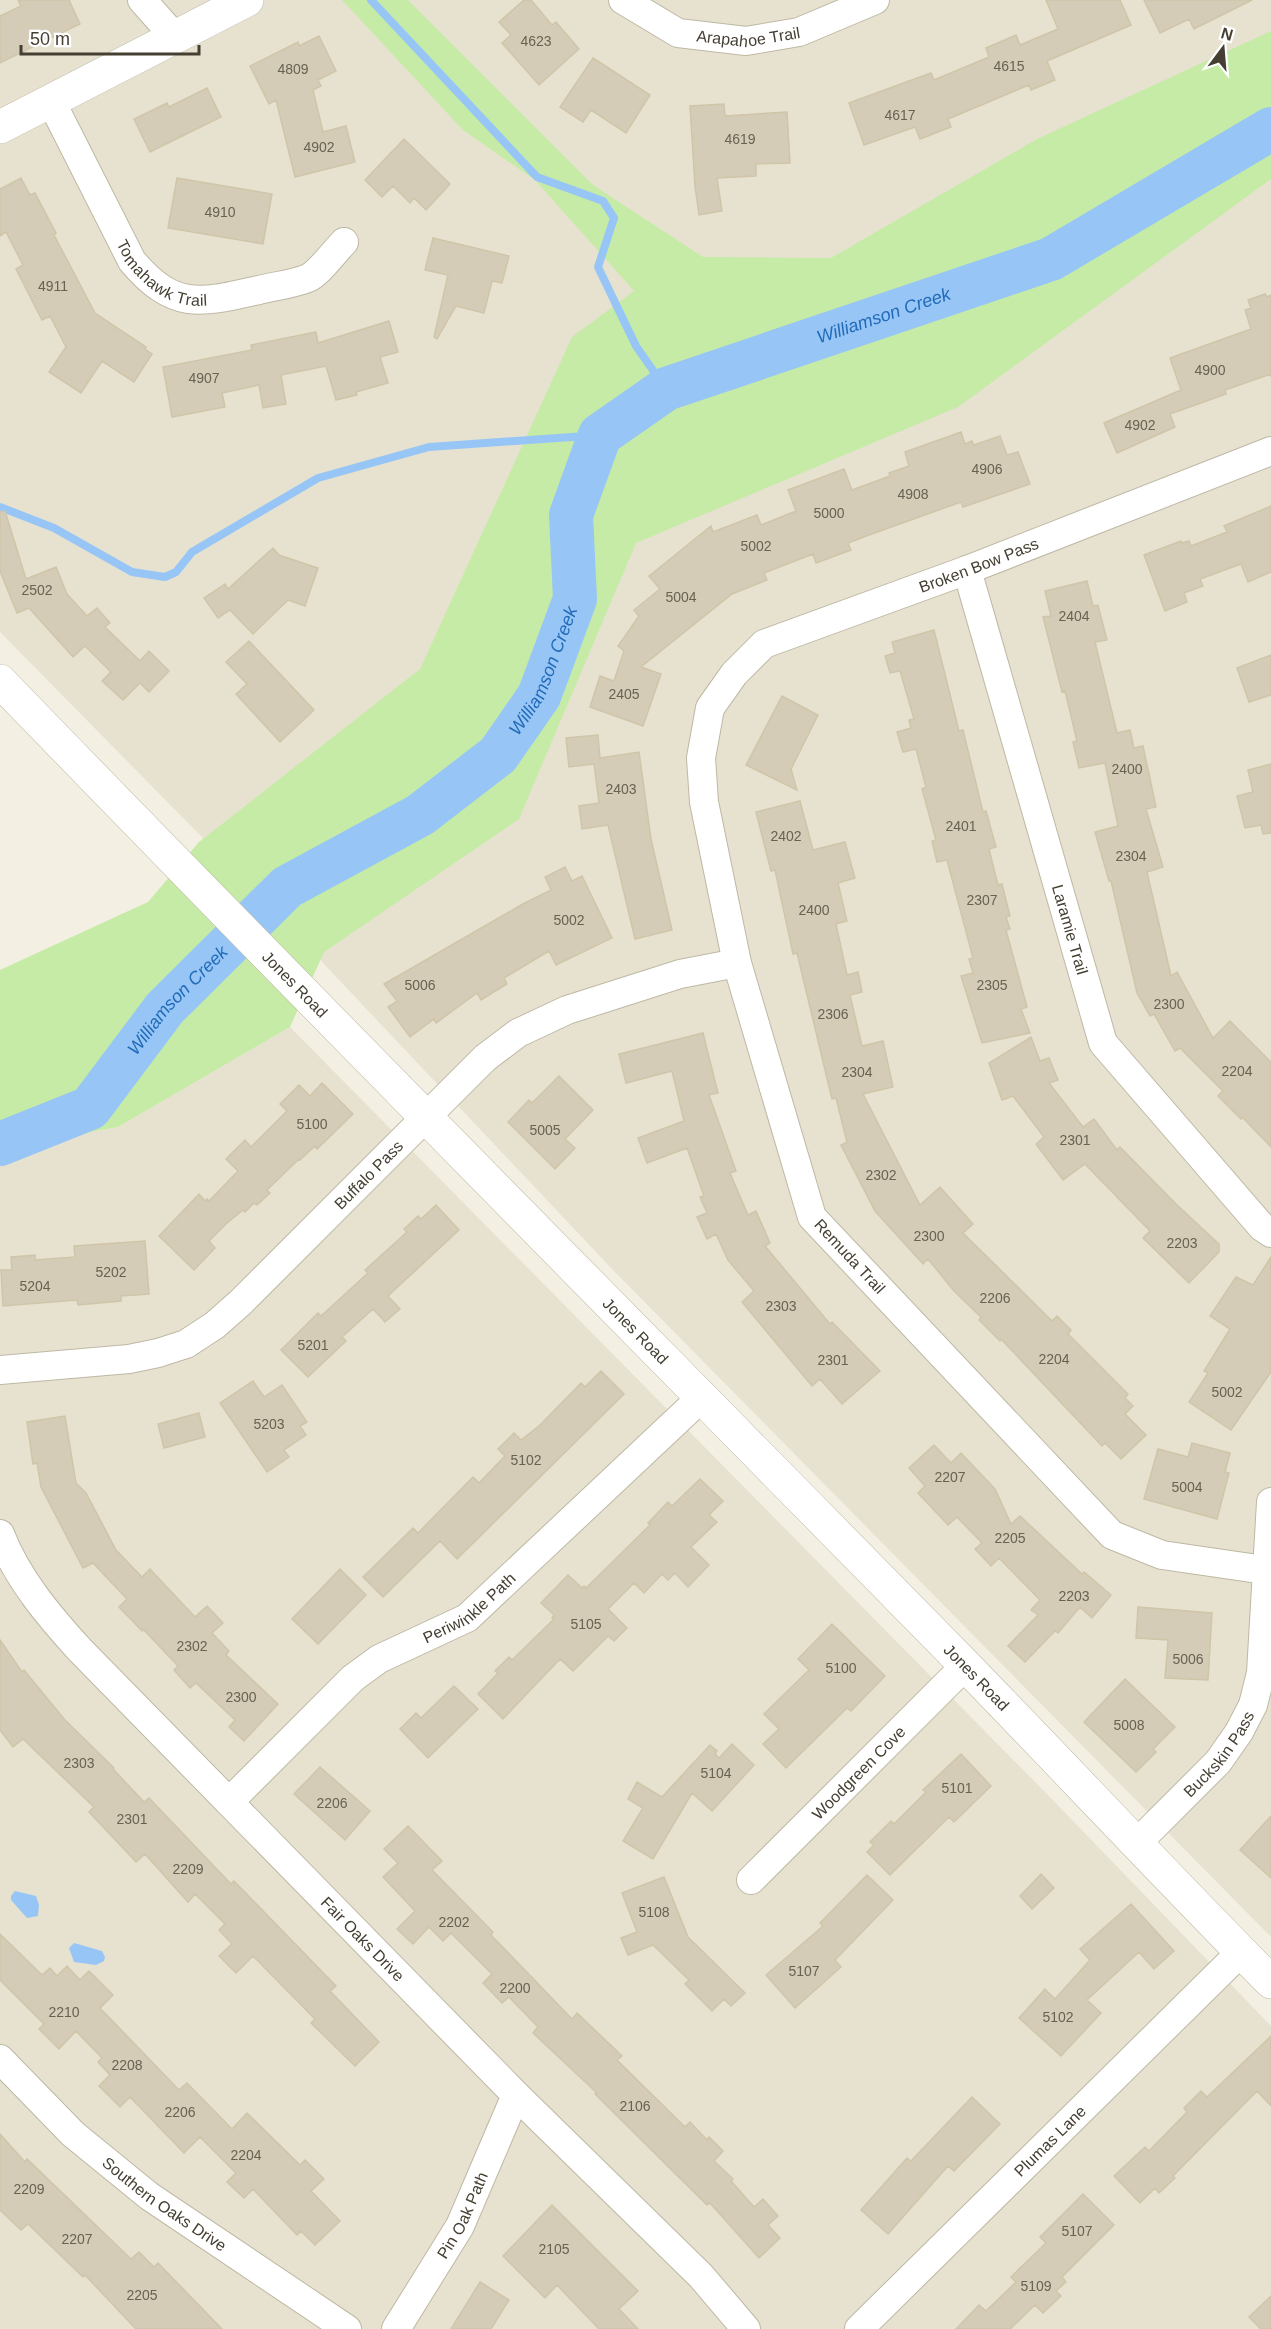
<svg xmlns="http://www.w3.org/2000/svg" width="1271" height="2329" font-family="Arial,sans-serif">
  <rect width="100%" height="100%" fill="#f3efe2"/>
  <path fill="#e7e2cf" d="M0,0H1271V1937L612,1269L256,892L0,632Z
    M290,1027L1046,1793L1271,2026V2329H0V1148L118,1127Z"/>
  <path fill="#c5eba6" d="M342,0H408L593,185L703,257L831,258L1037,139L1271,31V179L958,407L636,543L519,819L324,952L290,1027L118,1127L0,1148V970L148,902L199,842L420,669L572,337L634,291L535,180L463,130Z"/>
  <path fill="#97c6f6" d="M15,1891L36,1896L39,1905L38,1916L27,1918L11,1900V1896Z
    M74,1943L102,1951L105,1957L104,1961L96,1965L74,1962L69,1948Z"/>
  <g fill="none" stroke-linecap="round" stroke-linejoin="round">
    <path stroke="#97c6f6" stroke-width="8" d="M371,0L537,177L603,201L614,218L598,267L636,346L666,389
      M0,507L54,528L132,572L165,577L176,572L192,552L318,478L429,447L600,435"/>
    <path stroke="#97c6f6" stroke-width="44" id="s1" d="M0,1144L90,1108L165,1008L287,887L420,815L498,755L539,696L575,599L571,515L600,435L666,389L1051,259L1271,129"/>
  </g>
  <path fill="#d4ccb6" stroke="#d0c5a9" stroke-width="1.5" d="M18,0H69L80,24L0,63V16L21,6Z
    M524,0H531L552,25L556,22L579,49L539,85L502,43L511,35L499,22Z
    M1046,0H1120L1131,25L1047,61L1055,80L1031,90L1029,85L948,119L951,127L920,139L915,127L864,145L849,103L931,73L934,80L989,57L986,48L1016,35L1020,45L1058,29Z
    M1144,0H1252L1194,29L1189,19L1160,33Z
    M319,36L336,71L318,80L321,86L313,90L323,132L346,126L355,162L295,177L276,100L269,104L250,66L298,42L299,46Z
    M593,58L650,95L626,133L591,110L583,122L560,107Z
    M207,88L221,117L150,152L134,119L167,103L169,107Z
    M724,104L725,116L787,112L790,163L756,164V176L717,178L722,211L699,215L695,186L690,106Z
    M404,139L450,184L426,210L414,198L410,203L393,186L382,197L365,180Z
    M21,178L30,195L35,193L56,233L54,235L95,313L146,347L145,349L152,354L134,382L102,361L81,393L49,372L66,347L50,316L42,320L16,269L23,265L6,232L0,236V189Z
    M177,178L272,194L263,244L168,228Z
    M433,238L509,256L502,283L492,281L484,313L456,306L437,339L434,337L448,275L425,270Z
    M1265,294L1267,297L1271,295V376L1268,375L1225,390L1226,394L1170,414L1175,427L1117,453L1104,423L1181,390L1170,358L1251,329L1245,310L1251,308L1248,300Z
    M389,321L398,352L380,357L388,383L356,392L357,395L336,400L326,366L281,375L286,404L263,408L259,385L222,393L225,407L172,417L163,367L252,350L251,345L316,332L318,343Z
    M961,432L965,444L972,441L974,445L1000,436L1007,455L1018,452L1030,484L963,507L961,502L869,535L848,543L851,550L816,563L813,554L764,573L767,580L732,594L641,667L661,674L643,726L590,707L600,676L614,681L624,651L618,646L639,616L634,610L660,589L649,576L711,526L713,532L757,515L761,525L796,511L788,490L844,469L852,490L890,476L889,473L909,466L905,452Z
    M1271,506V572L1248,582L1241,564L1200,579L1203,586L1184,593L1187,602L1165,611L1144,555L1181,541L1182,543L1189,541L1191,546L1227,532L1224,526Z
    M5,511L26,579L56,567L67,594L87,616L97,608L110,623L105,627L140,661L149,651L169,671L149,692L140,683L123,700L102,681L111,672L85,646L73,657L29,608L17,613L0,571V512Z
    M273,548L279,555L318,568L305,606L288,600L253,634L230,610L218,618L204,598L225,584L228,589Z
    M1087,581L1093,606L1098,605L1107,640L1095,642L1117,733L1130,730L1134,748L1143,746L1156,807L1146,809L1163,867L1147,872L1171,976L1177,972L1213,1038L1230,1021L1271,1062V1147L1242,1117L1241,1119L1218,1096L1223,1091L1180,1048L1175,1051L1154,1014L1150,1016L1137,993L1111,881H1109L1095,832L1118,826L1105,763L1079,768L1073,742L1077,741L1065,691L1062,692L1043,617L1051,616L1045,591Z
    M934,630L959,731L963,730L983,812L986,811L996,847L989,849L998,885L1002,884L1010,916L1006,917L1010,929L1006,930L1027,1007L1021,1009L1030,1033L982,1043L961,976L973,973L969,959L973,958L947,860L937,862L932,841L936,840L922,789L926,787L916,749L903,752L897,732L911,728L909,720L914,719L900,671L890,673L885,656L895,653L892,642Z
    M249,641L314,710L280,742L236,694L247,684L226,662Z
    M1271,655V695L1249,702L1237,668Z
    M782,696L818,715L791,769L797,790L746,765Z
    M598,735L600,758L639,752L651,839L672,930L635,939L608,825L582,829L579,806L599,803L594,764L569,767L566,738Z
    M1271,764V833L1263,834L1261,825L1245,828L1237,796L1253,792L1248,770Z
    M800,801L813,850L845,842L855,878L838,883L847,921L836,924L847,975L858,972L862,992L850,995L862,1046L883,1041L893,1087L863,1094L920,1205L940,1187L973,1224L963,1233L1052,1321L1057,1316L1071,1330L1068,1334L1128,1394L1125,1398L1133,1406L1125,1414L1146,1435L1121,1459L1105,1443L1102,1446L1001,1339L1000,1341L979,1320L981,1317L954,1291L928,1259L923,1264L875,1211L841,1145L847,1142L836,1098L832,1099L797,953L793,954L775,870L771,871L756,812Z
    M565,867L572,881L582,876L612,938L556,965L549,951L504,978L507,984L481,1000L477,993L436,1023L434,1019L410,1037L388,1007L397,1001L384,984L523,904L551,890L545,877Z
    M703,1033L718,1093L709,1095L736,1171L730,1173L748,1215L756,1211L770,1243L765,1246L830,1324L832,1322L880,1371L842,1404L820,1379L812,1386L742,1302L754,1291L728,1260L716,1234L707,1239L697,1217L707,1213L700,1197L704,1196L687,1148L647,1163L638,1138L684,1121L672,1071L626,1083L619,1054Z
    M1031,1037L1040,1061L1049,1058L1058,1080L1049,1083L1083,1127L1094,1119L1117,1150L1120,1147L1176,1204L1219,1244V1252L1189,1283L1143,1238L1150,1231L1085,1164L1063,1180L1036,1144L1044,1137L1013,1096L1002,1100L989,1063Z
    M559,1076L593,1110L565,1139L575,1148L555,1169L508,1122L529,1100L532,1103Z
    M322,1083L353,1114L317,1149L315,1146L300,1160L299,1159L267,1190L270,1193L257,1205L254,1203L245,1212L243,1210L227,1223L209,1241L215,1248L194,1270L159,1236L199,1194L205,1201L207,1199L209,1201L238,1171L226,1159L245,1140L251,1147L287,1111L280,1104L299,1085L310,1096Z
    M436,1205L459,1230L388,1296L400,1309L385,1322L373,1309L342,1337L346,1341L308,1377L281,1350L318,1313L321,1316L368,1273L365,1270L407,1232L404,1229L418,1216L421,1219Z
    M145,1241L149,1294L121,1296V1301L78,1305L77,1300L3,1306L1,1270H12L11,1257L35,1255V1260L75,1257L74,1246Z
    M1271,1257V1372L1231,1430L1189,1402L1208,1373L1204,1371L1230,1329L1210,1316L1236,1277L1253,1285Z
    M601,1371L624,1394L457,1559L440,1541L383,1597L363,1577L413,1528L418,1533L473,1477L479,1483L505,1456L498,1449L514,1433L521,1440L540,1425L581,1383L585,1387Z
    M253,1381L264,1397L282,1385L307,1422L300,1426L306,1435L284,1450L289,1457L267,1472L220,1403Z
    M199,1413L205,1437L164,1448L158,1424Z
    M65,1416L76,1483L86,1493L116,1550L142,1577L150,1569L195,1617L207,1606L223,1623L212,1633L229,1651L226,1655L278,1704L244,1741L229,1727L235,1720L196,1683L190,1688L174,1670L178,1666L143,1629L142,1631L119,1607L127,1599L93,1563L83,1568L41,1487L37,1463L33,1464L27,1422Z
    M1192,1443L1230,1453L1225,1472L1229,1473L1217,1519L1144,1499L1158,1449L1188,1457Z
    M934,1445L951,1463L961,1453L995,1489L1011,1524L1020,1516L1082,1574L1084,1572L1111,1595L1092,1618L1080,1607L1058,1633L1055,1631L1025,1662L1008,1646L1038,1615L1031,1610L1040,1600L999,1558L991,1566L975,1549L982,1543L957,1517L948,1525L918,1493L925,1486L909,1468Z
    M700,1479L723,1501L709,1515L717,1522L691,1547L709,1565L688,1587L675,1573L668,1580L662,1574L644,1593L634,1583L608,1609L627,1628L614,1641L608,1636L573,1671L560,1659L503,1719L478,1694L498,1673L495,1671L509,1657L512,1660L554,1619L552,1618L554,1615L541,1603L568,1575L582,1588L584,1586L586,1588L650,1525L648,1523L668,1502L672,1506Z
    M340,1569L366,1595L318,1644L292,1619Z
    M1138,1607L1212,1613L1208,1680L1165,1678L1168,1640L1136,1638Z
    M832,1624L885,1676L851,1711L847,1708L786,1768L763,1744L779,1729L764,1714L809,1670L798,1659Z
    M0,1640L22,1672L24,1670L65,1720L114,1768L113,1769L144,1802L149,1798L231,1884L234,1881L336,1986L330,1991L379,2042L355,2066L311,2023L315,2019L253,1956L236,1973L219,1956L232,1944L219,1930L225,1924L195,1894L188,1902L145,1854L136,1862L89,1812L94,1807L23,1739L13,1747L0,1730Z
    M1125,1679L1175,1727L1153,1749L1156,1752L1136,1772L1084,1722Z
    M454,1686L478,1709L428,1758L400,1729L416,1713L421,1718Z
    M732,1744L754,1765L712,1811L692,1793L653,1859L623,1841L643,1808L628,1799L637,1782L662,1797L710,1745L717,1751L715,1754L719,1758Z
    M961,1754L991,1786L954,1822L949,1817L890,1875L867,1852L874,1845L870,1842L891,1821L894,1824L926,1792L923,1790Z
    M320,1767L370,1811L345,1840L294,1794Z
    M1271,1816V1878L1240,1850Z
    M408,1826L442,1861L432,1870L493,1932L491,1935L572,2019L577,2013L622,2056L617,2060L685,2127L690,2122L707,2140L709,2137L723,2151L714,2161L733,2179L731,2181L754,2207L763,2199L778,2216L768,2225L780,2238L759,2258L710,2203L707,2205L595,2094L597,2093L533,2033L538,2027L509,1997L502,2003L483,1983L492,1974L451,1933L443,1941L429,1927L413,1944L397,1929L415,1911L383,1877L398,1863L384,1849Z
    M1041,1874L1054,1888L1032,1909L1020,1896Z
    M867,1875L893,1900L835,1960L841,1967L795,2008L766,1975L823,1926L820,1923Z
    M664,1877L688,1937L745,1993L731,2006L724,1999L712,2011L685,1984L689,1980L653,1945L628,1955L621,1938L637,1932L622,1893Z
    M1131,1904L1174,1951L1154,1969L1139,1952L1087,2000L1101,2013L1061,2056L1019,2018L1045,1989L1055,1999L1090,1960L1080,1949Z
    M0,1934L42,1975L50,1968L57,1976L67,1966L80,1980L89,1971L113,1995L100,2008L179,2090L187,2083L232,2129L247,2113L300,2165L305,2160L324,2179L311,2191L340,2221L315,2245L301,2231L297,2235L253,2189L244,2198L227,2182L236,2173L200,2137L184,2153L130,2097L120,2107L99,2086L110,2075L98,2062L102,2058L76,2031L59,2049L39,2029L44,2024L0,1980Z
    M1271,2036V2106L1257,2091L1173,2176L1175,2178L1159,2193L1155,2188L1140,2203L1114,2176L1145,2147L1149,2151L1187,2112L1184,2108L1201,2091L1207,2097Z
    M972,2097L1000,2124L954,2171L948,2166L888,2234L861,2210L907,2158L911,2161Z
    M0,2134L25,2162L27,2159L131,2259L139,2252L154,2267L158,2263L222,2329H136L85,2275L83,2277L28,2224L21,2230L0,2210Z
    M1083,2194L1114,2225L1062,2277L1066,2282L1056,2291L1061,2296L1043,2313L1035,2305L1010,2329H956L979,2305L986,2311L1016,2282L1011,2277L1046,2243L1040,2237Z
    M552,2205L638,2291L619,2309L638,2329H599L557,2285L545,2298L503,2256Z
    M480,2282L509,2300L491,2329H451Z
    M1271,2296V2329H1261L1249,2317Z"/>
  <g fill="none" stroke-linecap="round" stroke-linejoin="round">
    <g stroke="#beb8a4" stroke-width="30">
      <g id="minor">
        <path d="M142,0L174,36"/>
        <path id="s2" d="M623,0L678,33L746,41L799,32L875,0"/>
        <path id="s3" d="M51,101L132,261C174,311 201,303 259,290C275,286 294,284 308,278C319,273 335,251 344,242"/>
        <path id="s4" d="M967,570L1103,1043L1262,1227L1271,1233"/>
        <path id="s5" d="M0,1370L129,1359L158,1353L186,1344L215,1325L241,1302L485,1058L518,1033L567,1010L680,974L737,963"/>
        <path id="s6" d="M0,1534C17,1578 48,1615 80,1650L516,2095L701,2276L746,2329"/>
        <path id="s7" d="M1265,1570L1162,1555L1112,1535L812,1217L737,963L704,802L701,758L710,708L734,674L764,644L967,570L1271,451"/>
        <path id="s8" d="M229,1802L353,1678L379,1659L467,1618L701,1398"/>
        <path id="s9" d="M1138,1842L1218,1762L1239,1732L1253,1705L1261,1673L1271,1502"/>
        <path id="s10" d="M751,1880L965,1666"/>
        <path id="s11" d="M0,2059L73,2134L149,2196L347,2329"/>
        <path id="s12" d="M396,2329L460,2226L516,2095"/>
        <path id="s13" d="M859,2329L1241,1952"/>
      </g>
    </g>
    <g stroke="#beb8a4" stroke-width="34">
      <g id="tertiary">
        <path d="M0,127L247,0"/>
        <path id="s14" d="M0,681C320,1012 644,1338 966,1666C1068,1771 1168,1878 1271,1982"/>
      </g>
    </g>
    <use href="#minor" stroke="#fff" stroke-width="28"/>
    <use href="#tertiary" stroke="#fff" stroke-width="33"/>
  </g>
  <g text-anchor="middle" stroke-width="4.5" stroke-linejoin="round" paint-order="stroke">
    <g font-size="14" fill="#686253">
      <text x="536" y="46">4623</text>
      <text x="1009" y="71">4615</text>
      <text x="293" y="74">4809</text>
      <text x="900" y="120">4617</text>
      <text x="740" y="144">4619</text>
      <text x="319" y="152">4902</text>
      <text x="220" y="217">4910</text>
      <text x="53" y="291">4911</text>
      <text x="1210" y="375">4900</text>
      <text x="204" y="383">4907</text>
      <text x="1140" y="430">4902</text>
      <text x="987" y="474">4906</text>
      <text x="913" y="499">4908</text>
      <text x="829" y="518">5000</text>
      <text x="756" y="551">5002</text>
      <text x="37" y="595">2502</text>
      <text x="681" y="602">5004</text>
      <text x="1074" y="621">2404</text>
      <text x="624" y="699">2405</text>
      <text x="1127" y="774">2400</text>
      <text x="621" y="794">2403</text>
      <text x="961" y="831">2401</text>
      <text x="786" y="841">2402</text>
      <text x="1131" y="861">2304</text>
      <text x="982" y="905">2307</text>
      <text x="814" y="915">2400</text>
      <text x="569" y="925">5002</text>
      <text x="420" y="990">5006</text>
      <text x="992" y="990">2305</text>
      <text x="1169" y="1009">2300</text>
      <text x="833" y="1019">2306</text>
      <text x="1237" y="1076">2204</text>
      <text x="857" y="1077">2304</text>
      <text x="312" y="1129">5100</text>
      <text x="545" y="1135">5005</text>
      <text x="1075" y="1145">2301</text>
      <text x="881" y="1180">2302</text>
      <text x="929" y="1241">2300</text>
      <text x="1182" y="1248">2203</text>
      <text x="111" y="1277">5202</text>
      <text x="35" y="1291">5204</text>
      <text x="995" y="1303">2206</text>
      <text x="781" y="1311">2303</text>
      <text x="313" y="1350">5201</text>
      <text x="1054" y="1364">2204</text>
      <text x="833" y="1365">2301</text>
      <text x="1227" y="1397">5002</text>
      <text x="269" y="1429">5203</text>
      <text x="526" y="1465">5102</text>
      <text x="950" y="1482">2207</text>
      <text x="1187" y="1492">5004</text>
      <text x="1010" y="1543">2205</text>
      <text x="1074" y="1601">2203</text>
      <text x="586" y="1629">5105</text>
      <text x="192" y="1651">2302</text>
      <text x="1188" y="1664">5006</text>
      <text x="841" y="1673">5100</text>
      <text x="241" y="1702">2300</text>
      <text x="1129" y="1730">5008</text>
      <text x="79" y="1768">2303</text>
      <text x="716" y="1778">5104</text>
      <text x="957" y="1793">5101</text>
      <text x="332" y="1808">2206</text>
      <text x="132" y="1824">2301</text>
      <text x="188" y="1874">2209</text>
      <text x="654" y="1917">5108</text>
      <text x="454" y="1927">2202</text>
      <text x="804" y="1976">5107</text>
      <text x="515" y="1993">2200</text>
      <text x="64" y="2017">2210</text>
      <text x="1058" y="2022">5102</text>
      <text x="127" y="2070">2208</text>
      <text x="635" y="2111">2106</text>
      <text x="180" y="2117">2206</text>
      <text x="246" y="2160">2204</text>
      <text x="29" y="2194">2209</text>
      <text x="1077" y="2236">5107</text>
      <text x="77" y="2244">2207</text>
      <text x="554" y="2254">2105</text>
      <text x="1036" y="2291">5109</text>
      <text x="142" y="2300">2205</text>
    </g>
    <g font-size="16" fill="#443f32" stroke="#fff">
      <text dy="6" stroke="none"><textPath href="#s2" startOffset="135">Arapahoe Trail</textPath></text>
      <text dy="6" stroke="none"><textPath href="#s3" startOffset="212">Tomahawk Trail</textPath></text>
      <text dy="6" stroke="none"><textPath href="#s7" startOffset="1432">Broken Bow Pass</textPath></text>
      <text dy="6" stroke="none"><textPath href="#s4" startOffset="374">Laramie Trail</textPath></text>
      <text dy="6" stroke="none"><textPath href="#s14" startOffset="423">Jones Road</textPath></text>
      <text dy="6" stroke="none"><textPath href="#s5" startOffset="438">Buffalo Pass</textPath></text>
      <text transform="translate(850 1256) rotate(47)" y="6">Remuda Trail</text>
      <text dy="6" stroke="none"><textPath href="#s14" startOffset="909">Jones Road</textPath></text>
      <text dy="6" stroke="none"><textPath href="#s8" startOffset="312">Periwinkle Path</textPath></text>
      <text dy="6" stroke="none"><textPath href="#s14" startOffset="1395">Jones Road</textPath></text>
      <text dy="6" stroke="none"><textPath href="#s9" startOffset="120">Buckskin Pass</textPath></text>
      <text dy="6" stroke="none"><textPath href="#s10" startOffset="152">Woodgreen Cove</textPath></text>
      <text dy="6" stroke="none"><textPath href="#s6" startOffset="546">Fair Oaks Drive</textPath></text>
      <text dy="6" stroke="none"><textPath href="#s13" startOffset="268">Plumas Lane</textPath></text>
      <text dy="6" stroke="none"><textPath href="#s11" startOffset="220">Southern Oaks Drive</textPath></text>
      <text dy="6" stroke="none"><textPath href="#s12" startOffset="132">Pin Oak Path</textPath></text>
    </g>
    <g font-size="18" font-style="italic" fill="#226bb9" stroke="#fff">
      <text dy="6" stroke="none"><textPath href="#s1" startOffset="1298">Williamson Creek</textPath></text>
      <text dy="6" stroke="none"><textPath href="#s1" startOffset="740">Williamson Creek</textPath></text>
      <text dy="6" stroke="none"><textPath href="#s1" startOffset="236">Williamson Creek</textPath></text>
    </g>
  </g>
  <g transform="translate(1223 48) rotate(16)" stroke="#ffffff" stroke-width="4.5" paint-order="stroke">
  <path d="M0-4.5L10 22L0 15L-10 22Z" fill="#443f32"/>
  <text y="-9" font-size="16" font-weight="bold" text-anchor="middle" fill="#443f32">N</text>
  </g>
  <path d="M21 45v9h178v-9" fill="none" stroke="#443f32" stroke-width="3"/>
  <text x="30" y="45" font-size="18" fill="#443f32" stroke="#ffffff" stroke-width="4.5" paint-order="stroke">50 m</text>
</svg>
